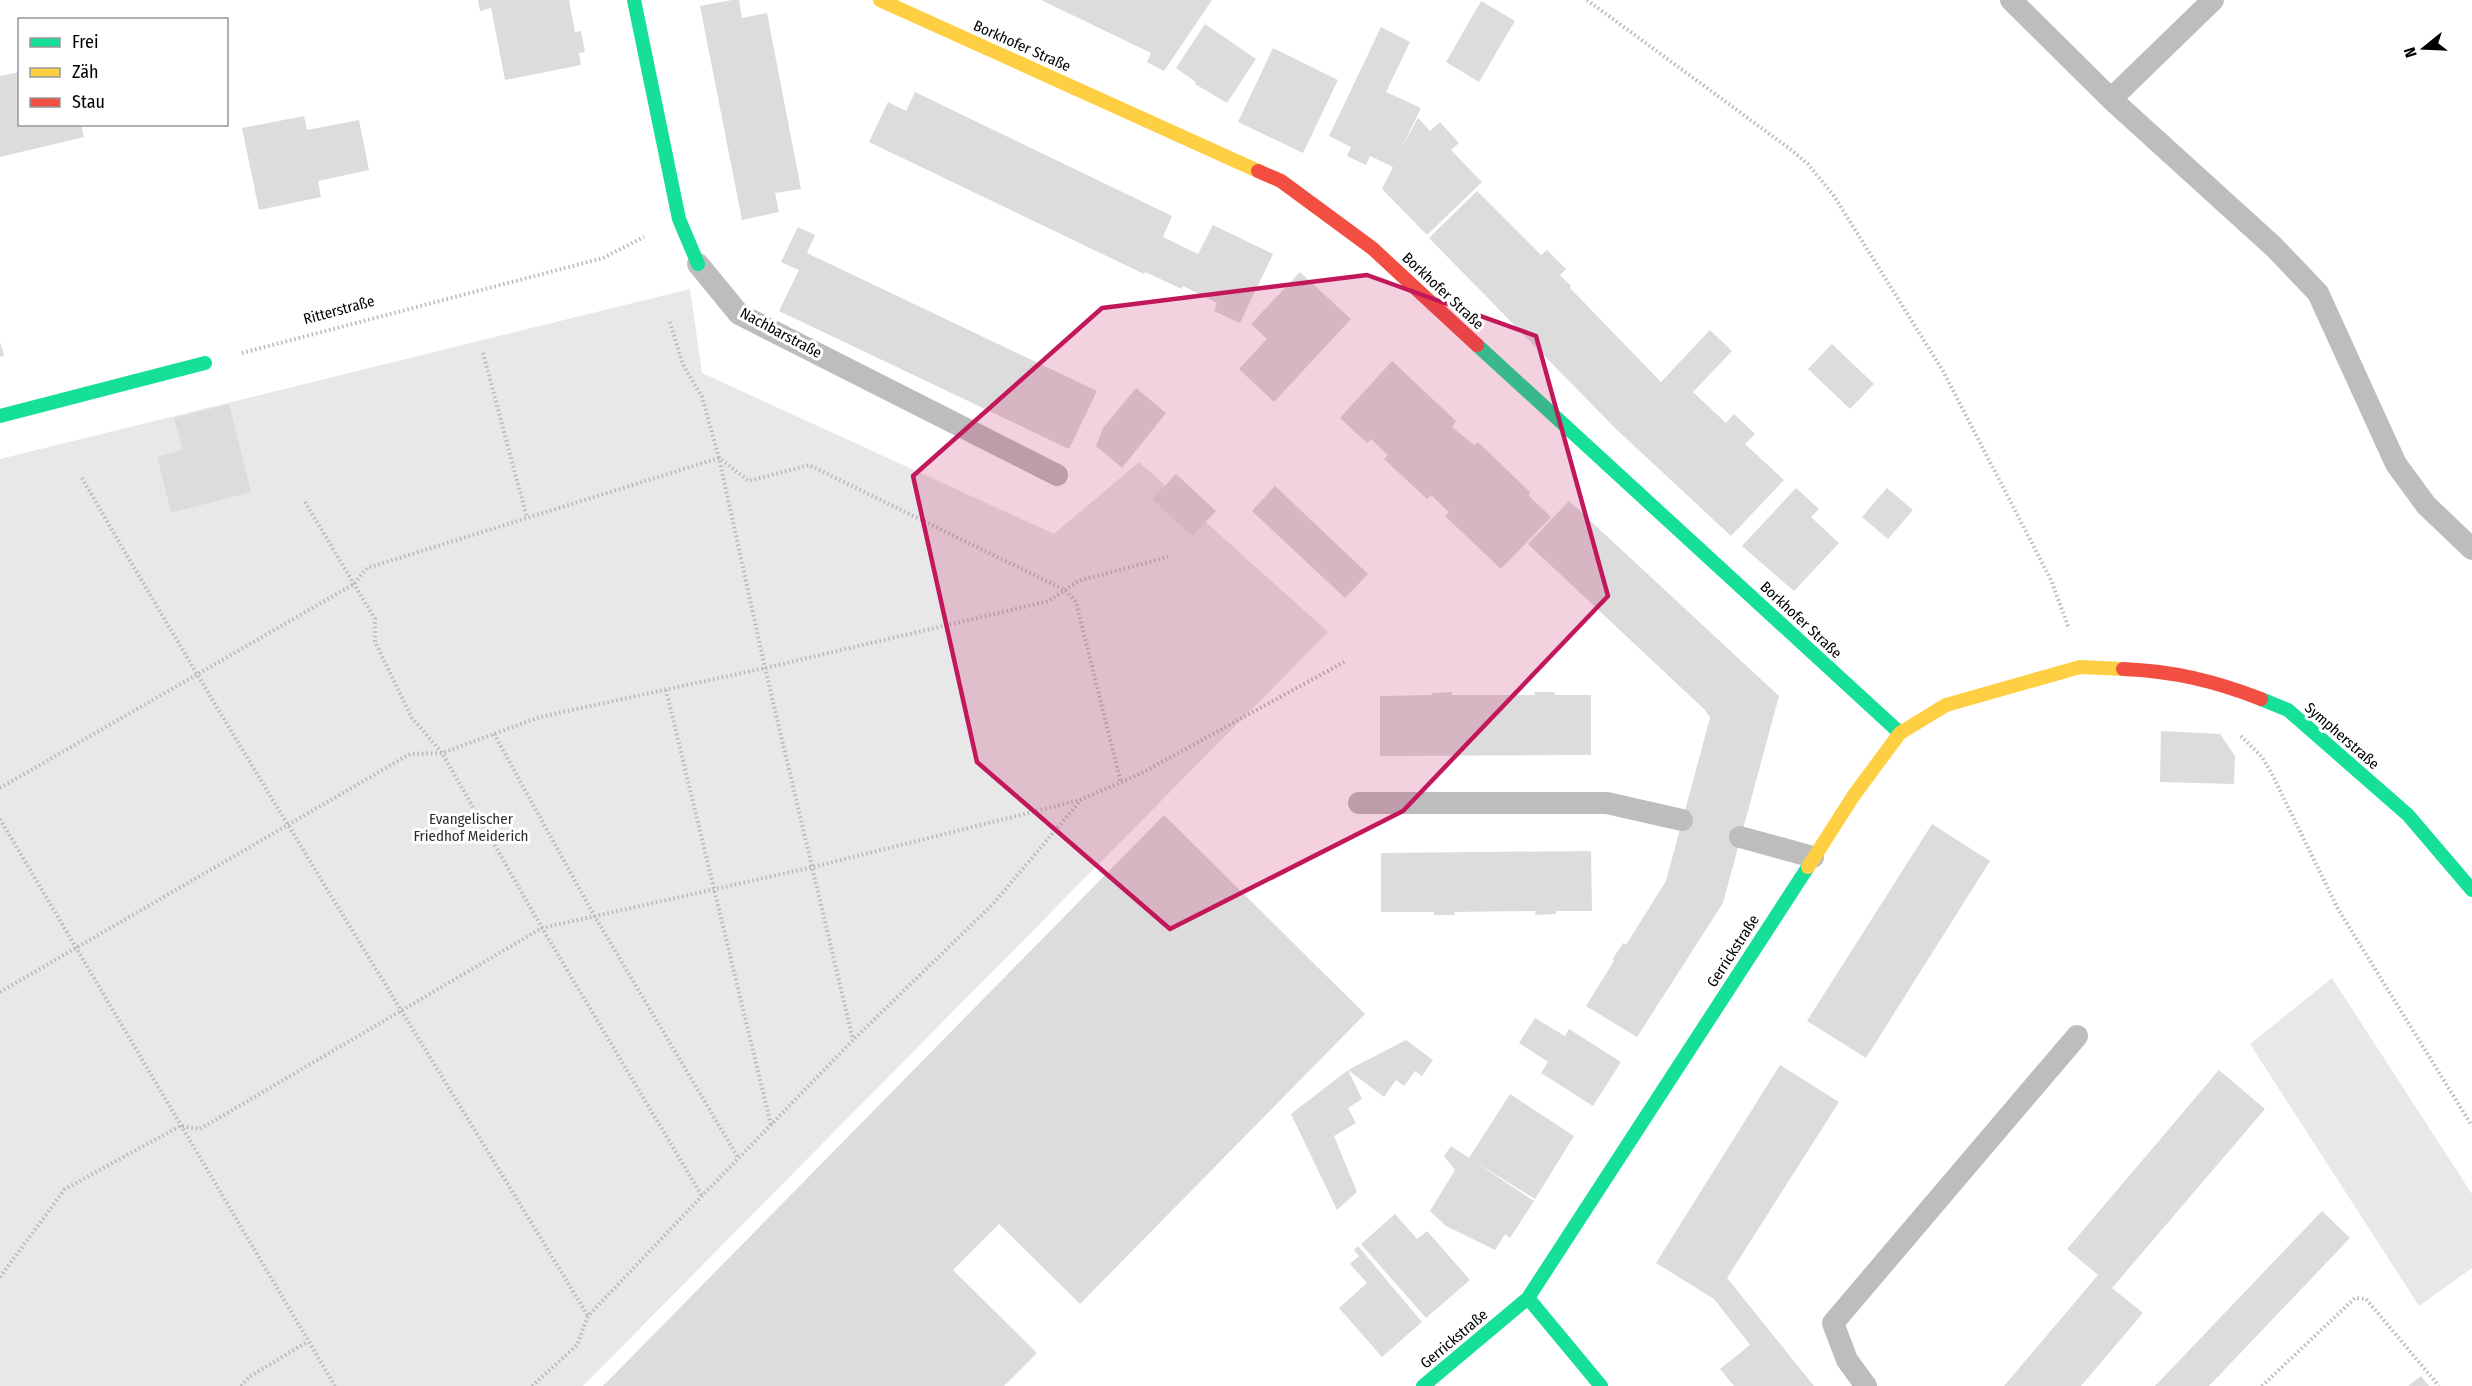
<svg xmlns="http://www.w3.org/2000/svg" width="2472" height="1386" font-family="'Fira Sans Condensed',sans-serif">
  <rect width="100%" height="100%" fill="#fff"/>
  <path fill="#e8e8e8" d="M690,289L702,373L1054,534L1139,462L1328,632L583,1386H0V459Z
    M2332,978L2472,1194V1268L2419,1306L2250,1044Z"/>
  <path fill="#dcdcdc" d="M478,0H569L575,32L581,31L585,52L579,53L581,65L505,80L491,8L480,11Z
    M732,0H739L742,18L767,13L801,189L775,193L779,212L742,220L700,6Z
    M1041,0H1212L1164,71L1147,62L1151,53Z
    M1481,1L1515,21L1479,82L1446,62Z
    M1205,24L1256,59L1227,103L1195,84L1196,82L1176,68Z
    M1381,27L1410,42L1386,92L1421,108L1401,149L1418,118L1430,131L1440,122L1459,143L1451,150L1482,182L1427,235L1382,189L1393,167L1370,156L1366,165L1347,156L1351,147L1329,136Z
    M1273,48L1338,80L1303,153L1238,122Z
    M20,72V124H81L84,137L0,157V76Z
    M915,92L1172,216L1163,237L1198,254L1213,225L1273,254L1240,323L1214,311L1217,303L1183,286L1182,289L1145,272L1144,274L869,142L888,102L906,111Z
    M304,116L307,130L359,120L369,170L318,181L321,197L259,210L242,128Z
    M1477,191L1541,255L1547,250L1566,269L1560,275L1571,286L1570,288L1661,382L1710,330L1732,351L1693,392L1726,423L1734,414L1755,434L1745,444L1784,480L1731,536L1616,429L1429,238Z
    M798,227L815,235L807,253L1097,391L1069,449L779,311L799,270L781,262Z
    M1300,272L1351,319L1274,402L1239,369L1267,339L1251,324Z
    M0,342L4,356L0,357Z
    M1832,344L1874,384L1850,409L1808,369Z
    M1392,361L1456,421L1452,427L1474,445L1478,442L1530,492L1529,496L1551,517L1501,569L1445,516L1449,512L1431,495L1427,499L1384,459L1388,455L1371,439L1367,443L1340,418Z
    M1136,388L1166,413L1122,468L1096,446L1103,428Z
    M229,404L251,492L171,513L157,457L183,450L174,418Z
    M1176,474L1216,511L1192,536L1152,499Z
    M1275,486L1368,574L1345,598L1252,511Z
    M1796,488L1819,509L1811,517L1839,543L1794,591L1742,546Z
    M1887,488L1913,510L1888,539L1862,517Z
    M1569,501L1779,696L1723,903L1637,1037L1586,1006L1614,961L1612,960L1623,943L1626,945L1666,881L1710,718L1705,710L1528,544Z
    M1452,692V695H1535L1534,692H1555V695H1591V755L1380,756V696L1432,695V693Z
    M2161,731L2220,734L2235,756L2234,784L2160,782Z
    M1164,815L1365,1014L1080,1304L999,1224L953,1270L1037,1353L1004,1386H603Z
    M1932,824L1990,861L1866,1058L1807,1021Z
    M1591,851L1592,911H1556V914L1535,915L1536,911L1454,912L1455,915H1434V912H1381V853Z
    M1535,1018L1565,1036L1569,1029L1621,1062L1593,1106L1541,1073L1548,1062L1519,1043Z
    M1406,1040L1433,1060L1422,1076L1415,1071L1404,1086L1396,1080L1384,1097L1348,1070Z
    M1780,1065L1839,1102L1727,1278L1814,1386H1734L1720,1369L1750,1345L1714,1299L1656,1263Z
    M1348,1070L1362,1099L1348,1108L1356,1123L1334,1136L1357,1192L1337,1210L1291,1114Z
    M2219,1070L2265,1109L2112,1288L2143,1313L2081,1386H2004L2098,1275L2067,1249Z
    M1510,1094L1574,1136L1535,1199L1469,1158Z
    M1451,1146L1534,1201L1510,1238L1505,1234L1495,1250L1446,1226L1430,1211L1455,1170L1444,1156Z
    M2322,1211L2350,1238L2209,1386H2155Z
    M1395,1214L1417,1239L1427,1231L1470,1280L1426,1318L1361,1244Z
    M1358,1246L1422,1322L1382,1357L1339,1308L1367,1283L1350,1264L1359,1256L1354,1250Z
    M2421,1376L2429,1386H2408Z"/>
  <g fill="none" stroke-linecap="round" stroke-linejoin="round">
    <path stroke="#b8b8b8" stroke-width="4" stroke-dasharray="1.5 3" stroke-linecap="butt" d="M1587,0L1790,149L1808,164L1834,196L1943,371L2051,580L2069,629
      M670,322L683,365L702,397L719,458L765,668L853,1040
      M242,353L603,258L644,237
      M483,353L527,518
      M82,478C245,761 419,1037 588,1316
      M305,502L375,619V642L412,718L442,753L542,928L702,1196
      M666,690L771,1125
      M494,734L595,917L739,1159
      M2241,736L2262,757L2272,774L2338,909L2472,1126
      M0,788L354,584L367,568L719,458L749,481L809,465L1065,590L1076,602L1121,783
      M0,819L335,1386
      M0,992L410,754L442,753L540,717L765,668L1049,601L1078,581L1168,557
      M0,1277L65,1189L180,1126L200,1129L542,928L813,867L1080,800L1140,774L1344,662
      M241,1386L249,1377L307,1342
      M532,1386L577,1345L588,1316L702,1196L853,1040L993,904L1080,801
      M2262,1386L2355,1298L2366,1299L2439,1386"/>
    <path stroke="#bdbdbd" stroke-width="22" d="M2011,0L2111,99
      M2213,0L2111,99L2274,247L2318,293L2396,464L2426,505L2472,549
      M698,264L739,314L1057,475
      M1359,803H1607L1682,820
      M1740,837L1813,857
      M1866,1386L1847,1360L1833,1323L2077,1036"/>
    <path stroke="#16e098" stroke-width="14" d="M634,0L679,219L698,264
      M1477,345L1900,733
      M0,416L205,363
      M2261,699L2288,710L2408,815L2472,890
      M1528,1298L1601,1386
      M1423,1386L1528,1298L1808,867"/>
    <path stroke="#ffcf43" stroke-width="14" d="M880,0L1258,171
      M1808,867L1854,795L1900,733L1946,705L2080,667L2123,669"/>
    <path stroke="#f24e42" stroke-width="14" d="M1258,171L1281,181L1372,248L1477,345
      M2123,669C2173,671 2215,681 2261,699"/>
  </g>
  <path fill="#c2185b" fill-opacity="0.2" stroke="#c2185b" stroke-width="4.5" stroke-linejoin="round" d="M1367,275L1536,336L1608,596L1403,811L1170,929L977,762L913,476L1102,308Z"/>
  <g text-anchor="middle" stroke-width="6" stroke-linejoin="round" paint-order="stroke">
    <g font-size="15" fill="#000" stroke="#fff">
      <text transform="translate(1022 46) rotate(24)" y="5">Borkhofer Straße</text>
      <text transform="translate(1443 291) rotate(43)" y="5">Borkhofer Straße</text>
      <text transform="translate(339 310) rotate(-15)" y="5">Ritterstraße</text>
      <text transform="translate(781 333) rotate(28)" y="5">Nachbarstraße</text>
      <text transform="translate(1801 620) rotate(43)" y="5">Borkhofer Straße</text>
      <text transform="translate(2342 736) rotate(41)" y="5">Sympherstraße</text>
      <text transform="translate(1733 951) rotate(-57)" y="5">Gerrickstraße</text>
      <text transform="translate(1454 1339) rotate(-40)" y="5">Gerrickstraße</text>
    </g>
    <g font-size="15" fill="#2d2d2d" stroke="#fff">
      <text x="471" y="824">Evangelischer<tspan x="471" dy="17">Friedhof Meiderich</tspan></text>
    </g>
  </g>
  <rect x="18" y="18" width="210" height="108" fill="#ffffff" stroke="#999999" stroke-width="1.5"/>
  <rect x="30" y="38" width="30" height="9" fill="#16e098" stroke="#999999" stroke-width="1.5"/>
  <text x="72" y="48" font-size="18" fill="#000000">Frei</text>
  <rect x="30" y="68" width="30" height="9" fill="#ffcf43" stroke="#999999" stroke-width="1.5"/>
  <text x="72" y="78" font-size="18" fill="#000000">Zäh</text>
  <rect x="30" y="98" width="30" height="9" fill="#f24e42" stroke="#999999" stroke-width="1.5"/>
  <text x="72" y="108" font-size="18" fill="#000000">Stau</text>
  <g transform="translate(2424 48) rotate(252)" stroke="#ffffff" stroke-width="4.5" paint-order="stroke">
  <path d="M0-4.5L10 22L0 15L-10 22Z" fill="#000000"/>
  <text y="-9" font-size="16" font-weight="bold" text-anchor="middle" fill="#000000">N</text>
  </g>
</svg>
